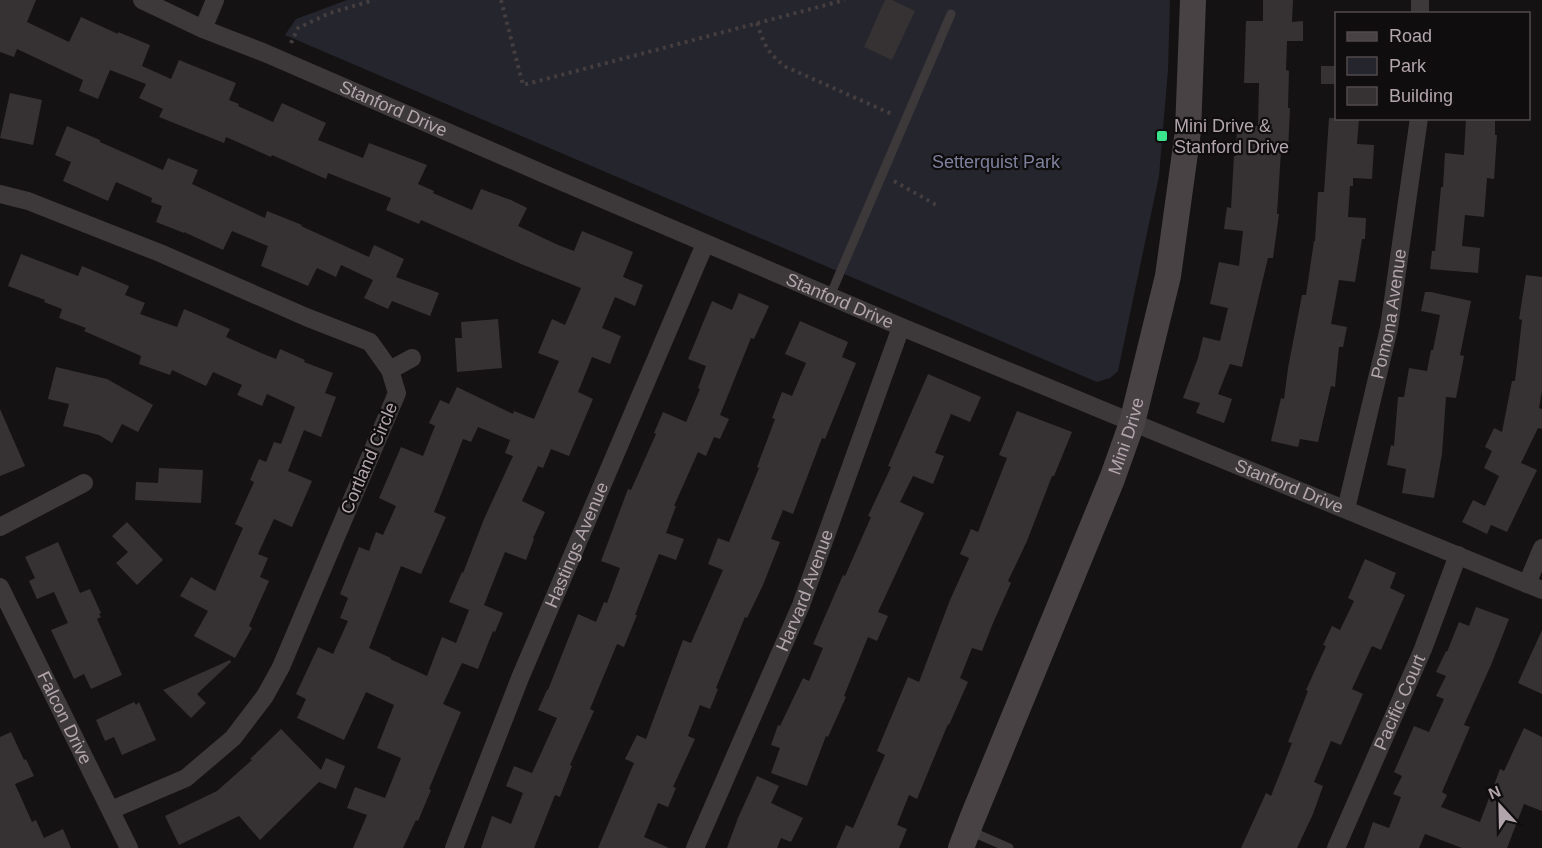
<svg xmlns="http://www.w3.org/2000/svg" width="1542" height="848" font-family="Helvetica,sans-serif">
  <rect width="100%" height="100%" fill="#141213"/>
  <path fill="#25252d" d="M347,0H1170L1168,70L1159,176L1118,371L1110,378L1097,382L285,35L296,19Z"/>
  <path fill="#363233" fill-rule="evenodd" d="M0,0H36L27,22L69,42L81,17L118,34V32L150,45L142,66L171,79L179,60L236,83L229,100L239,104L238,106L273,122L282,103L326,123L318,140L363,158L369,143L427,165L418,184L434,191L433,193L472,210L481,189L511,200L527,208L518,226L558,245L574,251L582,231L633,252L623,277L643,285L635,306L615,297L602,328L621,336L610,364L592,357L578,392L593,399L569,456L551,449L543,468L538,466L522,501L545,512L533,538L534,539L526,560L505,552L484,605L503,613L495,632L493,631L478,669L462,663L443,704L461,712L429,789L431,790L418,821L416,820L403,848H353L367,815L347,808L355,787L385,798L401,758L377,748L394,705L366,692L344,740L297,718L306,699L296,694L318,647L333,654L348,621L340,618L348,598L340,594L359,547L369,551L376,532L383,535L396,506L379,498L401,447L423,456L435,426L429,423L440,400L449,404L457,387L513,414L514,411L534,419L559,361L538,353L552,319L565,325L581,288L521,264L421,220L419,224L386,210L391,198L328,173L326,179L272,155L271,157L226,137L224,143L159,117L163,109L139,98L146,84L110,70L98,99L79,91L83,80L17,49L14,57L0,52ZM478,427L510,440L505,453L513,456L484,519L463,573L462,572L449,602L469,610L456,643L442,637L427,676L390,659L391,658L369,648L401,566L421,574L446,517L434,512L463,439L471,442Z
    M885,0H892L915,11L892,60L864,47Z
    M1263,0H1293L1292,22L1303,21V41H1287L1286,70L1289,71L1288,108H1290L1288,152L1281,151L1277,214H1279L1273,258H1268L1242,367L1230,364L1218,394L1232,399L1224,423L1196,413L1200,403L1183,398L1198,358L1203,337L1220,341L1228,308L1210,304L1219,262L1239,266L1243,231L1224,229L1227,207L1231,208L1234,156H1236L1237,125L1258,126L1259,83H1244L1246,21H1263Z
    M1321,66H1336V84H1321Z
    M10,93L42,100L33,145L0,138Z
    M1329,118H1359L1357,144L1374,145L1372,179L1353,178V186H1350L1348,217L1366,218L1365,239H1362L1355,282L1339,280L1331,324L1347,327L1343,347H1339L1335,387L1331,386L1318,442L1300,439L1298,447L1271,441L1281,398L1284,399L1288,368L1302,295H1306L1314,241H1315L1318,192H1324Z
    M1466,118H1495V135H1497L1494,179L1487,178L1484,217L1465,215L1462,246L1480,248L1478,273L1430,269L1432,251H1435L1441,187H1443L1445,153L1464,155Z
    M67,126L100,140V142L163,170L168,158L198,170L192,184L265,218L267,211L302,225L301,226L369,257L374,245L404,259L396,277L439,293L430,316L392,301L388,309L364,298L373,280L341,265L336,277L317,268L308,286L261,266L268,246L232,231L223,250L184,232V233L156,222L162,206L151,202L152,198L116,182L108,201L63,181L71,162L55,155Z
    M21,254L78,276L82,266L129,286L125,295L145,303L140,314L177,327L184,309L230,329L226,337L261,353L276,359L280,349L305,360L304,362L333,373L325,393L336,397L321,437L304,430L288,471L312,481L292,527L274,519L258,554L268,558L260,577L269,581L249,626L252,628L235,658L194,636L208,611L180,596L191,577L215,591L243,528L235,524L254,482L250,480L259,459L266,462L274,442L281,444L295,407L267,394L262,406L237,395L242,385L213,372L206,386L172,370L170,375L139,364L141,356L84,331L86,328L59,318L62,309L44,302L45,300L8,286Z
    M1526,275L1542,277V391L1539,408L1542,409V429L1538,428L1521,463L1537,470L1507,532L1491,525L1487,534L1462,522L1473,500L1485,506L1499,476L1484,468L1492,451L1485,447L1494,428L1502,432L1512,381H1515L1522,320L1519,319Z
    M1425,292H1431L1471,301L1460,355L1464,356L1456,398L1446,397L1442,454L1434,498L1402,493L1406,469L1387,465L1391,445L1394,446L1398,397H1404L1409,368L1427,371L1431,350H1433L1440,315L1421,311Z
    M739,293L769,306L754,339L751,338L720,415L729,419L720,439L714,437L706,456L698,452L674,506H676L666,533L684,539L676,560L659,554L635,615H637L624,647L617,644L590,709L594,711L570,765L572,766L560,797L555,795L534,848H481L492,816L511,824L523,793L506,786L514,766L532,773L557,718L538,710L547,690H548L578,614L596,622L604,602L607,603L620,568L601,561L628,489L631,490L656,434L654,433L663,412L686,422L700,389L698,388L706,366L688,359L712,301L732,310Z
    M498,319L502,368L457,372L455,338H462L461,322Z
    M800,321L848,342L842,357L856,363L825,439L822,438L793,514L783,510L771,539L780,542L763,585L747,618L745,617L716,688L718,689L710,709L700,705L688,736L695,739L673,787L676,788L668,807L658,803L644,837L669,848H598L634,763L625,759L637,735L646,739L683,640L691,643L723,570L708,564L718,538L729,542L759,468L757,467L775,419L772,418L782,392L792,396L806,363L785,354Z
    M56,367L107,379L153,405L138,432L122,424L112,443L99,435L63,426L69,404L48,399Z
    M928,374L981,397L970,422L951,414L935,453L944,456L933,484L913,476L900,502L924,513L878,612L888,616L877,641L868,637L844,696L846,697L828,737L826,736L807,786L771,773L780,748L771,745L778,725L780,726L803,678L809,681L823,648L813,644L843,575L845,576L871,517L868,516L891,467L888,466Z
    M0,409L25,466L0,476Z
    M1017,411L1072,432L1054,476H1052L1027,541L1008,581L1011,583L993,623L982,651L972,648L960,678L968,682L949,725L948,724L917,799L909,795L897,825L907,829L899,848H836L846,825L853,828L885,755L877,751L908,677L919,682L950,600L969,558L960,554L971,529L978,532L1007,458L999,455Z
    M159,468L203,470L201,503L135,500L136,482L158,483Z
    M127,522L163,560L137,585L116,563L128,552L112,536Z
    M58,542L80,593L90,589L101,613L99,614L101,617L97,619L122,675L91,689L84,674L74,679L51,630L68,623L54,592L37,599L29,581L35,578L25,557Z
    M1365,559L1396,573L1390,588L1405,595L1381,650L1372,646L1352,689L1363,694L1341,745L1331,741L1314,782L1323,786L1313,814L1297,848H1241L1266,793L1271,796L1292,743L1288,742L1308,691L1306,690L1326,646L1323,645L1332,626L1340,630L1354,601L1348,598Z
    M1476,607L1509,619L1491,665L1464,725L1470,727L1442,792L1447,795L1441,807L1480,822L1500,769L1504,771L1524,728L1542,737V811L1524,804L1507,848H1462L1425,834L1419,848H1364L1373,822L1389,828L1401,797L1393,794L1402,776L1394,772L1414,726L1429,732L1444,699L1436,696L1446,676L1436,672L1446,651L1447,652L1459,622L1469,626Z
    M1542,630V694L1518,683Z
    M230,660L231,662L197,694L206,703L191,718L163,690Z
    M134,702L136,705L139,702L156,740L122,755L114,737L105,741L96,720Z
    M281,729L321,770L326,758L345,766L336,789L319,782L260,840L239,816L179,845L165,816L217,791L252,760L250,759Z
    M11,732L24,760L26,759L34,776L15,784L32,822L36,820L44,838L63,829L71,848H0V737Z
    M757,776L779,786L771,803L803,818L791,842L781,838L777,848H727L738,818Z"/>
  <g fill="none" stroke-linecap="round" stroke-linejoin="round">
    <path stroke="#443e40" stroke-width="4" stroke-dasharray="3 4.5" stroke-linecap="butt" d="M501,0L523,85L845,0
      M757,23C764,44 767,53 786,67L894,115
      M291,43L298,28L330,13L374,0
      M894,181L938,206"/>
    <path stroke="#3d393a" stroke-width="9" d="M830,296L951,14
      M970,831L1009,848"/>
    <g stroke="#3d393a" stroke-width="18">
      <path id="s1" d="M142,0L203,29L265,53C478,145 690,238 904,328C1116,417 1330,502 1542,590"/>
      <path d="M1420,14V0"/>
      <path d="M203,29L215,0"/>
      <path d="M0,194L28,201L160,253L306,317L370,342L390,370L397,393L281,667L265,696L233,738L186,778L111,810"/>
      <path d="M390,370L412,358"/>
      <path id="s2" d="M1346,509L1389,328L1419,118"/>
      <path d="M0,527L84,483"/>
      <path d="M1527,584L1542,548"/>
      <path id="s3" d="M0,587L129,848"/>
      <path id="s4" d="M454,848L520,678L705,244"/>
      <path id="s5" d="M695,848L801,605L901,327"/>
      <path id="s6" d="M1336,848L1423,649L1458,555"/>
    </g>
    <path stroke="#484245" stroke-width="26" id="s7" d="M961,848L972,819L1112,479L1132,423L1168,276L1188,131L1193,0"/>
  </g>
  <rect fill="#3be38d" stroke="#0f0d0e" stroke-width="2" x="1156" y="130" width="12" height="12" rx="3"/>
  <g text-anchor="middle" stroke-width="4.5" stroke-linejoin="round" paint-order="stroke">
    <g font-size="18" fill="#b3a5ac" stroke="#0f0d0e">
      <text dy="6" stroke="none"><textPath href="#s1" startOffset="274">Stanford Drive</textPath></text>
      <text dy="6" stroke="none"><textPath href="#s1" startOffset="760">Stanford Drive</textPath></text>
      <text dy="6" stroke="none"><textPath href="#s2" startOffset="200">Pomona Avenue</textPath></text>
      <text dy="6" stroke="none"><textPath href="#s7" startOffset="444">Mini Drive</textPath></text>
      <text transform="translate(369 458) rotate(-67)" y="6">Cortland Circle</text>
      <text dy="6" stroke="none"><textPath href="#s1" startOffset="1246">Stanford Drive</textPath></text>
      <text dy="6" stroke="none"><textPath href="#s4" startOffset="327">Hastings Avenue</textPath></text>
      <text dy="6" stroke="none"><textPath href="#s5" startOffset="280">Harvard Avenue</textPath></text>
      <text dy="6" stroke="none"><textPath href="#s6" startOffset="159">Pacific Court</textPath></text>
      <text dy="6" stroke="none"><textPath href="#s3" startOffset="146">Falcon Drive</textPath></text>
    </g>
    <g font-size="18" fill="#b3a5ac" stroke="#0f0d0e" text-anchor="start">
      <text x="1174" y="132">Mini Drive &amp;<tspan x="1174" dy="21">Stanford Drive</tspan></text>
    </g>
    <g font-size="18" fill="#7d819d" stroke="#0f0d0e">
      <text x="996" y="168">Setterquist Park</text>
    </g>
  </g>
  <rect x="1335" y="12" width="195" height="108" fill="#0f0d0e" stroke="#514a4d" stroke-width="1.5"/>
  <rect x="1347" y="32" width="30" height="9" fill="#484245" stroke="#514a4d" stroke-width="1.5"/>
  <text x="1389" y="42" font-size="18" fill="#b3a5ac">Road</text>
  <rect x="1347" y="57" width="30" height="18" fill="#25252d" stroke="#514a4d" stroke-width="1.5"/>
  <text x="1389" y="72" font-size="18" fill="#b3a5ac">Park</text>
  <rect x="1347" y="87" width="30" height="18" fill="#363233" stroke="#514a4d" stroke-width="1.5"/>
  <text x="1389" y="102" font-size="18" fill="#b3a5ac">Building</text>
  <g transform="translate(1500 806) rotate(338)" stroke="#0f0d0e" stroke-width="4.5" paint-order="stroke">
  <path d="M0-4.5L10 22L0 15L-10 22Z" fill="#b3a5ac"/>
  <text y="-9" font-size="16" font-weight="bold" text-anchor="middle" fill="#b3a5ac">N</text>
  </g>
</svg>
